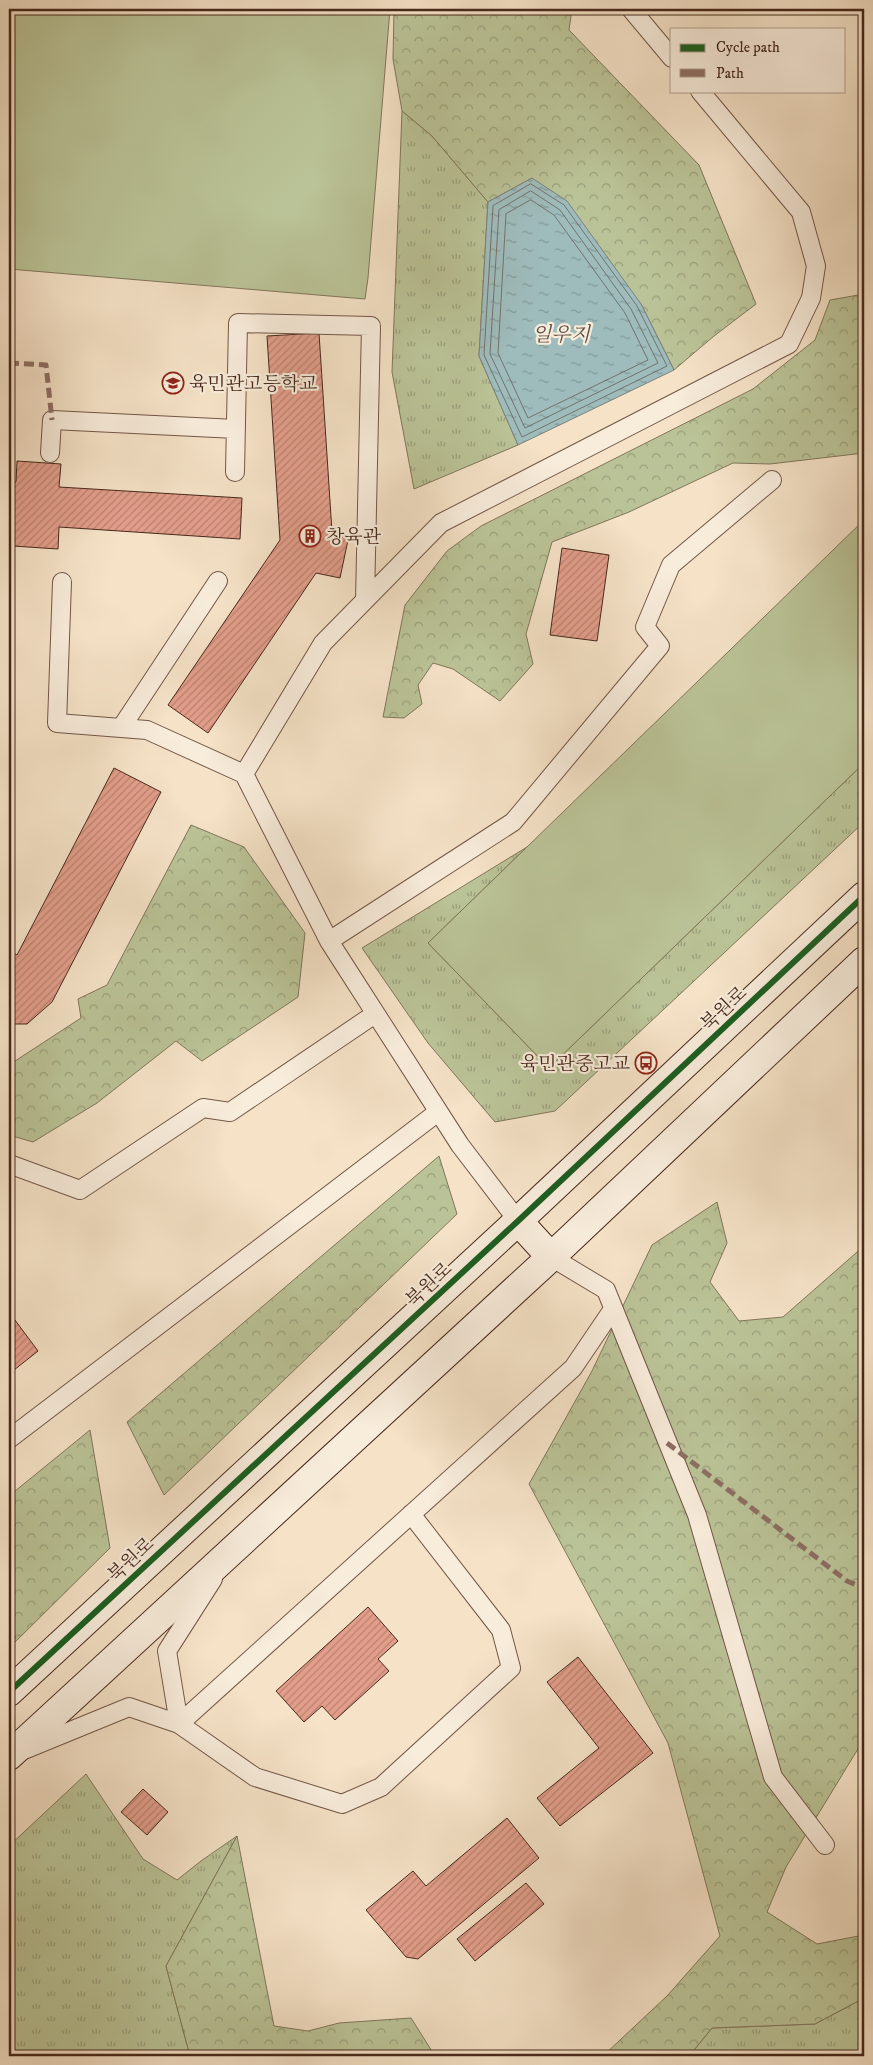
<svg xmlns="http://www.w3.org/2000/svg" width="873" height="2065" font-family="'IM FELL DW Pica','Noto Serif KR',serif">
  <defs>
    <pattern id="grass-tufts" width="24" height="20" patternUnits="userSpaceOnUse" patternTransform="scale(1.25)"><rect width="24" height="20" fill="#bac397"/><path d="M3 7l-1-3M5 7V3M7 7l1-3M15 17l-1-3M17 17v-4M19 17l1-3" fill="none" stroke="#999e7a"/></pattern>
    <pattern id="forest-crowns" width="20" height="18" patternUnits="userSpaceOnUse" patternTransform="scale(1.25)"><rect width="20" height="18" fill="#bac397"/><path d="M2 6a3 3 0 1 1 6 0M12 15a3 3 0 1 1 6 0" fill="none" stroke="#999e7a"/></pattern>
    <pattern id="water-ripples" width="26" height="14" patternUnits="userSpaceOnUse" patternTransform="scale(1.25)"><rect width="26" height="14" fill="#9ebcbc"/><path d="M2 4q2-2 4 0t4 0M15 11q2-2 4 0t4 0" fill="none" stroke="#839998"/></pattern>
    <pattern id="building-hatch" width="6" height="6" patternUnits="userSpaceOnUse" patternTransform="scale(1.25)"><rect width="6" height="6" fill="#e39e8b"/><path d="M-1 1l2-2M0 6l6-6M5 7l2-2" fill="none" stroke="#ba8171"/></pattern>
  </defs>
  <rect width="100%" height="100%" fill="#f5e2c7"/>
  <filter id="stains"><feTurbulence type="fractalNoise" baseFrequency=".004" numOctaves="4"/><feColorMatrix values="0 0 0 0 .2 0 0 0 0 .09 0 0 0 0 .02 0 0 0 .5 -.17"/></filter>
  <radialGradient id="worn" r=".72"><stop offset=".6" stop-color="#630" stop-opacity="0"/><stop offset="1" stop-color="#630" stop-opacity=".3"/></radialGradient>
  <path fill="url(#grass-tufts)" stroke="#81765a" d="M402,111L432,136L488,202L479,356L518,445L414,489L392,372Z
    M864,763V822L555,1111L495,1122L428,1043L362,948L527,847L428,943L549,1068Z
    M86,1774L143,1859L177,1880L201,1861L237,1836L166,1966L190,2056H9V1846Z
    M864,1998V2056H689L712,2028L815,2024Z"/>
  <path fill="url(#forest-crowns)" stroke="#81765a" d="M394,9H572L569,30L699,165L756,304L714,336L674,370L641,304L532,178L488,202L432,136L402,111L393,59Z
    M864,294V453L770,464L733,463L629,512L552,542L526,634L533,664L500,701L453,669L433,663L418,685L422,704L404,718L383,717L405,605L447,551L481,526L753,389L815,340L830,300Z
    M191,825L244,847L305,933L298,997L202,1061L176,1041L97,1103L33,1142L9,1135V1065L81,1018L78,999L107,985Z
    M439,1156L457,1214L164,1495L127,1422Z
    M717,1202L727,1243L710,1282L739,1321L783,1317L864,1246V1739L786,1867L767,1912L817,1944L864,1935V1998L815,2024L712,2028L689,2056H603L667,1996L720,1936L668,1743L529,1484L592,1371L652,1245Z
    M90,1430L110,1548L9,1648V1496Z
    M237,1836L274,2026L308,2031L339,2023L411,2018L435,2056H190L166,1966Z"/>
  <path fill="#bac397" stroke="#81765a" d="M9,9H390L368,278L365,299L9,269Z
    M864,520V763L549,1068L428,943Z"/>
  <path fill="url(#water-ripples)" stroke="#7c817c" d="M532,178L567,201L641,304L674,370L518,445L479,356L488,202Z"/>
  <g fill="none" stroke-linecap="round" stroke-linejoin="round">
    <path stroke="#73726c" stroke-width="1" d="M531,184L564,205L637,306L667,366L522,437L484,355L493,206Z
      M531,191L560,210L631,309L658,363L525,428L490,354L499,210Z
      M531,200L554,215L625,313L648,360L528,418L498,353L506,214Z"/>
  </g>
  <path fill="url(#building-hatch)" stroke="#48281c" d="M319,333L332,532L348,540L340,578L316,573L208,733L168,705L280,540L267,336Z
    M17,461L61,464L59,487L242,498L240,539L59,527L58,549L13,546L14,515H9V481L16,482Z
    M562,548L609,555L597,641L550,635Z
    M114,768L161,792L52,1002L27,1024H9V951L17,955Z
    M9,1312L38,1351L9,1374Z
    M368,1607L398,1641L378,1659L389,1671L335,1720L322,1706L304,1722L276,1691Z
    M578,1657L653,1753L560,1826L537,1798L599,1748L547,1682Z
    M143,1789L168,1812L147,1835L121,1812Z
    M507,1818L539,1858L418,1959L406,1957L366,1910L413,1871L426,1886Z
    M526,1883L544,1904L475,1961L457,1939Z"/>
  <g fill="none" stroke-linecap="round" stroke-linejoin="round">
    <g stroke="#735647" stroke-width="20">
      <path id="lane" d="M631,9L672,58
        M50,453L52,420L236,429
        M235,472L238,323L371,326L365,600
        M62,582L57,723L147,730L244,774
        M121,728L218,581
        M329,941L513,822L660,646L645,627L671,565L772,480
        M9,1164L80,1190L203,1108L230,1112L375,1014
        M518,1221L460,1145L329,941L244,774L323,643L441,523L789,344L811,298L816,266L801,212L700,91
        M551,1257L606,1290L697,1515L773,1777L825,1845
        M9,1439L438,1112
        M179,1724L573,1368L613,1309
        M179,1724L167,1651L213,1579
        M24,1750L129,1707L179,1724L255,1777L342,1804L381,1787L511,1668L501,1630L411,1514"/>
    </g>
    <g stroke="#48281c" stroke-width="30">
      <path id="secondary" d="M518,1221L551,1257
        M9,1692L518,1221L864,896
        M9,1756L551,1257L864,961"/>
    </g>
    <use href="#lane" stroke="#f8ecdb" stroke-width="18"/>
    <use href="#secondary" stroke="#f8ecdb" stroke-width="28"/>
    <path stroke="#8d6e63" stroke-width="5" stroke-dasharray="10 5" stroke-linecap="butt" d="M9,363L46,365L52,420
      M667,1443L847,1581L864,1588"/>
    <g stroke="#f8ecdb" stroke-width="9">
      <path id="cycleway" d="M9,1692L518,1221L864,896"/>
    </g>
    <use href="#cycleway" stroke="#1b5e20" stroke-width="6"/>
  </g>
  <defs>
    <g id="school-ring" transform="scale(1.125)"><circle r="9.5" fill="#f8ecdb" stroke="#8f2418" stroke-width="1.5"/><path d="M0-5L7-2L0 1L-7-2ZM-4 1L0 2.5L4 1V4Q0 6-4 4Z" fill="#8f2418"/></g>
    <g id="building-ring" transform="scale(1.125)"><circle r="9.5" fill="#f8ecdb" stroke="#8f2418" stroke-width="1.5"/><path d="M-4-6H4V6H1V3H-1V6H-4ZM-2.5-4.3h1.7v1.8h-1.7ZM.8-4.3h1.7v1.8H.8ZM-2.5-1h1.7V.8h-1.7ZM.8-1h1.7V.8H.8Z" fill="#8f2418"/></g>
    <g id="bus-ring" transform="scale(1.125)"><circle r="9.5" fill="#f8ecdb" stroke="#8f2418" stroke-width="1.5"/><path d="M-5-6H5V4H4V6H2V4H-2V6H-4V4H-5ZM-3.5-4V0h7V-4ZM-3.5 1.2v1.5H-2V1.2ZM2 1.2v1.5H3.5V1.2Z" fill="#8f2418"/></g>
  </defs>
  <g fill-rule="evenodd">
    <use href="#school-ring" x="173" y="383"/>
    <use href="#building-ring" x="310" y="536"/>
    <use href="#bus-ring" x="646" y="1063"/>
  </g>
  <g text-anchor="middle" stroke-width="4.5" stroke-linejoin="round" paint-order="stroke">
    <g font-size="19" fill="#48281c" stroke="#f8ecdb" text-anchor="start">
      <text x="189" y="390">육민관고등학교</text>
      <text x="326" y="543">창육관</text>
      <text x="630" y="1070" text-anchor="end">육민관중고교</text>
    </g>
    <g font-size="19" fill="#48281c" stroke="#f8ecdb">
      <text transform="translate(723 1008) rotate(-43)" y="7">북원로</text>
      <text transform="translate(428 1284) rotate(-43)" y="7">북원로</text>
      <text transform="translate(130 1559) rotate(-43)" y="7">북원로</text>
    </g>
    <g font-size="20" font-style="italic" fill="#5e4d44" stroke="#f8ecdb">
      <text x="561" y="341">일우지</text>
    </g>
  </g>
  <rect width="873" height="2065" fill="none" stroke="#f5e2c7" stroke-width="30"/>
  <rect x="10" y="10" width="853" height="2045" fill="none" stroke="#48281c" stroke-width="2.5"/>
  <rect x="15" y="15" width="843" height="2035" fill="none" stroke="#48281c"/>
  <rect x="670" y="28" width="175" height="65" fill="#f8ecdb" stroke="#b29e8f"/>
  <rect x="680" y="44" width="25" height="8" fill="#1b5e20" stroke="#b29e8f"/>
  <text x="716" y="52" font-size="15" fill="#48281c">Cycle path</text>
  <rect x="680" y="69" width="25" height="8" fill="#8d6e63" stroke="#b29e8f"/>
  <text x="716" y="78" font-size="15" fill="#48281c">Path</text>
  <rect width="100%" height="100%" filter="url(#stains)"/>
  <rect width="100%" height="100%" fill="url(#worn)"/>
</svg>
